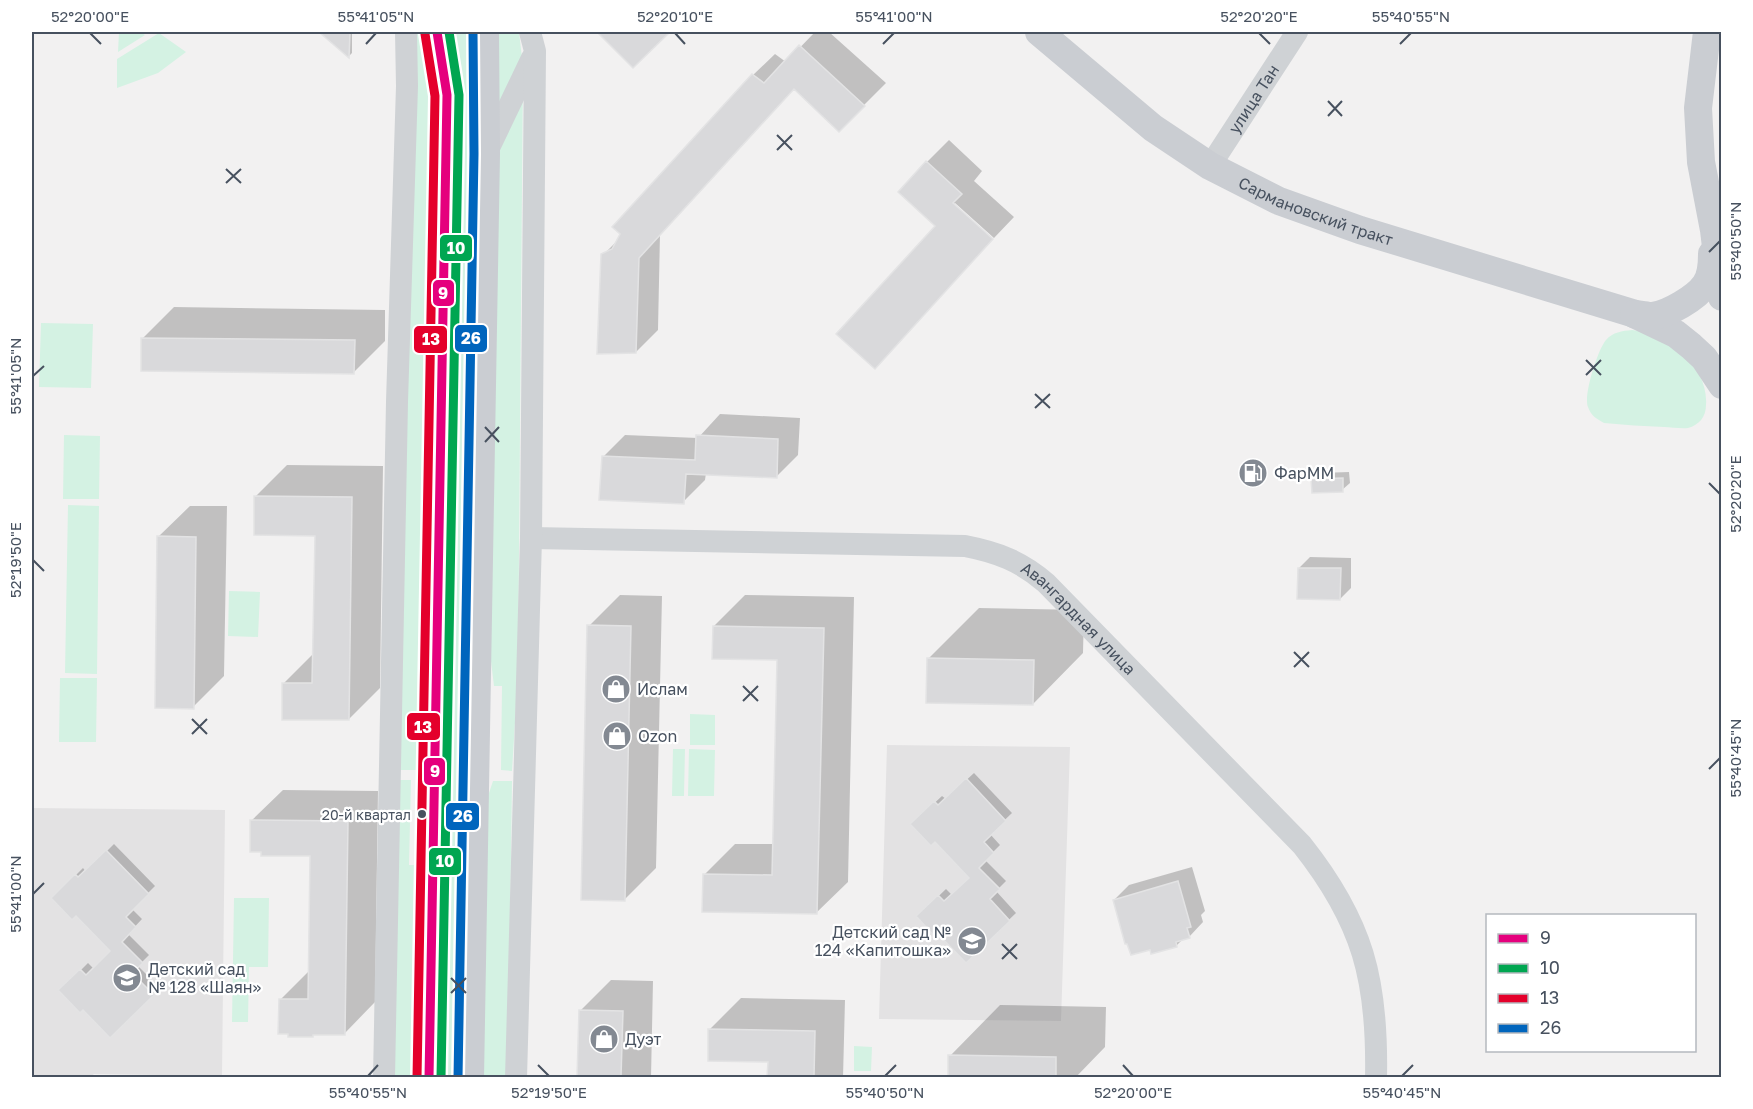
<svg xmlns="http://www.w3.org/2000/svg" width="1753" height="1109" font-family="'Golos Text',sans-serif">
  <rect width="100%" height="100%" fill="#f2f1f1"/>
  <path fill="#e3e2e3" d="M887,745L1070,747L1061,1021L879,1019Z
    M32,808L225,810L222,1076L94,1074L90,1077L32,1078Z"/>
  <path fill="#d4f2e3" d="M119,32H140L145,35L118,52Z
    M414,32H424L432,81L433,265L427,723L419,770H396Z
    M452,32H480L460,1077H438L460,137L455,47Z
    M495,32H519L523,67L518,674L512,771L501,770L502,686H494L488,636Z
    M159,33L186,52L158,73L117,88V59Z
    M41,323L93,324L91,388L39,387Z
    M1632,330C1668,334 1709,366 1706,405C1706,417 1699,425 1688,428C1681,429 1671,427 1664,427C1644,426 1624,425 1604,423C1597,419 1591,416 1588,407C1583,396 1598,349 1606,340C1613,332 1622,331 1632,330Z
    M64,435L100,436L99,499H63Z
    M68,505L99,506L97,674L65,673Z
    M229,591L260,592L258,637L228,636Z
    M60,678H97L96,742H59Z
    M690,714L715,715V745H690Z
    M673,749H685L684,796H672Z
    M689,749L715,750L714,796H688Z
    M395,780H411L409,865H416L423,911L419,1077L390,1078Z
    M493,781H512L508,1077L479,1078L482,814Z
    M234,898H269L268,967H249L248,1022H232Z
    M854,1046L872,1047L871,1071H854Z"/>
  <path fill="#0003" d="M321,32H352V53L349,56Z
    M600,32H668L633,66Z
    M815,32H829L886,83L839,130L795,87L660,234L658,330L636,352L603,255L619,239L753,75L775,54L786,62Z
    M949,140L982,171L974,181L1014,217L994,238L955,203L953,205L992,240L875,367L937,226L927,162Z
    M174,307L385,310V341L354,372L143,338Z
    M720,414L800,418L798,455L776,477L706,473L705,480L683,502L603,457L625,435L698,438Z
    M287,465L383,466L380,688L349,719L284,683L314,653L316,535L256,496Z
    M1349,472L1350,483L1342,490L1313,480L1320,473Z
    M190,506H227L224,676L193,707L158,537Z
    M1310,557L1351,558V588L1340,599L1299,568Z
    M620,595L662,596L656,868L625,899L589,626Z
    M745,595L854,597L848,882L816,913L704,875L735,844H774L778,659L714,626Z
    M979,608L1084,610L1083,653L1033,704L929,658Z
    M974,773L1012,813L990,834L1000,845L985,860L1006,881L996,891L1016,913L966,961L940,934L918,916L946,889L952,895L971,877L935,840L912,824L942,796L946,799Z
    M283,790L378,791L375,1002L344,1034L315,1033L312,1036L280,1000L310,970L311,855L251,821Z
    M114,844L155,886L132,909L142,919L128,934L149,955L138,966L159,987L110,1036L83,1008L61,990L88,963L94,969L112,951L76,914L53,898L83,868L86,872Z
    M1192,867L1205,911L1201,915L1203,922L1189,937L1183,939L1176,946L1114,900L1129,885Z
    M611,980L653,981L651,1078H579L580,1011Z
    M741,998L845,1000L843,1078H769V1060L710,1029Z
    M1000,1005L1106,1007L1105,1047L1075,1078H949L950,1056Z"/>
  <path fill="#d9d9db" stroke="#e3e3e4" stroke-width="1.5" d="M319,32H350L349,58Z
    M597,32H670L633,68Z
    M799,45L865,106L839,132L794,89L639,258L636,353L597,354L601,254L612,249L620,234L612,227L752,74L764,83Z
    M926,161L962,194L953,203L993,239L875,369L836,334L935,226L898,192Z
    M141,338L355,340L354,374L141,371Z
    M696,435L778,439L777,478L686,474L684,504L599,500L602,456L695,460Z
    M1343,478V492L1312,493L1311,479Z
    M254,496L352,497L349,720H282V683H312L315,536L254,535Z
    M157,536L196,537L194,709L155,708Z
    M1298,568H1341L1340,600L1297,599Z
    M587,625L631,626L625,901L581,900Z
    M713,626L824,628L817,914L702,912L703,874L772,875L777,660L712,659Z
    M927,658L1034,660L1033,705L926,703Z
    M966,778L1006,821L984,842L994,853L979,868L1000,889L990,899L1010,921L966,963L940,936L937,939L916,916L938,895L944,901L969,878L935,842L931,846L910,824L934,801L938,805Z
    M250,820L348,821L345,1035H313V1037H288V1034H278L279,999H308L310,856H261V852H250Z
    M106,850L149,894L126,917L136,927L122,942L143,963L132,973L154,995L110,1038L83,1010L80,1013L58,990L80,969L86,975L110,951L76,916L72,920L51,898L75,874L78,877Z
    M1178,881L1191,927L1187,928L1190,938L1176,942L1177,947L1151,954L1150,950L1131,955L1127,944H1125L1113,900Z
    M579,1010L623,1011L621,1077H577Z
    M708,1029L815,1031L814,1077H767L768,1062L708,1061Z
    M948,1055L1056,1057V1077H948Z"/>
  <g fill="none" stroke-linecap="round" stroke-linejoin="round">
    <g stroke="#cfd2d5" stroke-width="22">
      <path d="M487,152L532,58"/>
      <path id="s1" d="M1210,166L1297,32"/>
      <path id="s2" d="M531,538L965,546C996,552 1021,561 1046,583L1302,845C1363,922 1378,980 1376,1078"/>
      <path d="M384,1078L397,402L407,86L406,32"/>
      <path d="M516,1078L531,538L535,51L530,32"/>
    </g>
    <g stroke="#cacdd2" stroke-width="28">
      <path id="s3" d="M1039,32L1153,128L1210,166L1279,201L1360,230L1632,313L1676,334L1691,346L1704,358L1722,385"/>
      <path d="M1707,32L1698,108L1701,162L1714,230L1722,297"/>
      <path d="M1634,314C1640,314 1647,316 1653,316C1668,314 1696,298 1705,285C1711,277 1712,264 1712,254"/>
      <path d="M429,1078L447,95L437,32"/>
      <path d="M470,1078L486,154L485,32"/>
    </g>
    <g stroke="#fff" stroke-width="14">
      <path id="bus-1" d="M429,1078L447,95L437,32"/>
    </g>
    <g stroke="#fff" stroke-width="14">
      <path id="bus-2" d="M441,1078L459,95L449,32"/>
    </g>
    <g stroke="#fff" stroke-width="14">
      <path id="bus-3" d="M417,1078L435,96L425,34"/>
    </g>
    <g stroke="#fff" stroke-width="14">
      <path id="bus-4" d="M458,1078L474,154L473,32"/>
    </g>
    <use href="#bus-1" stroke="#e5007d" stroke-width="9"/>
    <use href="#bus-2" stroke="#00a651" stroke-width="9"/>
    <use href="#bus-3" stroke="#e4002b" stroke-width="9"/>
    <use href="#bus-4" stroke="#0065bd" stroke-width="9"/>
  </g>
  <path fill="none" stroke="#47515f" stroke-width="2" d="M90,33L101,44M675,33L685,44M1259,33L1270,44M366,44L376,33M883,44L894,33M1400,44L1411,33M1328,101L1342,116M1328,116L1342,101M777,135L792,150M777,150L792,135M226,169L241,183M226,183L241,169M1709,252L1720,241M1586,360L1601,375M1586,375L1601,360M33,376L44,366M1035,394L1050,408M1035,408L1050,394M485,427L499,442M485,442L499,427M1709,483L1720,494M33,560L44,571M1294,652L1309,667M1294,667L1309,652M743,686L758,701M743,701L758,686M192,719L207,734M192,734L207,719M1709,769L1720,758M33,894L44,883M1002,944L1017,959M1002,959L1017,944M451,978L466,993M451,993L466,978M538,1065L549,1076M1123,1065L1133,1076M368,1076L378,1065M885,1076L896,1065M1402,1076L1413,1065"/>
  <defs>
    <g id="fuel-disc" transform="scale(1.5)"><circle r="9.5" fill="#838992" stroke="#fff"/><path d="M-5.5-6h7V0h2V4h1.3V-2.5L3-4.5l.8-.8L6-3V5H2.5V1h-1V6h-7ZM-4.2-4.7v3.2H.2V-4.7Z" fill="#fff"/></g>
    <g id="shop-disc" transform="scale(1.5)"><circle r="9.5" fill="#838992" stroke="#fff"/><path d="M-5-2.5h2.3a2.7 3.5 0 0 1 5.4 0H5L5.5 6h-11ZM-1.5-2.5h3a1.5 2.3 0 0 0-3 0Z" fill="#fff"/></g>
    <g id="school-disc" transform="scale(1.5)"><circle r="9.5" fill="#838992" stroke="#fff"/><path d="M0-5L7-2L0 1L-7-2ZM-4 1L0 2.5L4 1V4Q0 6-4 4Z" fill="#fff"/></g>
  </defs>
  <g fill-rule="evenodd">
    <use href="#fuel-disc" x="1253" y="473"/>
    <use href="#shop-disc" x="616" y="689"/>
    <use href="#shop-disc" x="617" y="736"/>
    <use href="#school-disc" x="972" y="941"/>
    <use href="#school-disc" x="127" y="978"/>
    <use href="#shop-disc" x="604" y="1039"/>
  </g>
  <circle fill="#47515f" stroke="#fff" stroke-width="2" cx="422" cy="814" r="5"/>
  <g text-anchor="middle" stroke-width="4.5" stroke-linejoin="round" paint-order="stroke">
    <g font-size="14" fill="#47515f" stroke="#fff" text-anchor="end">
      <text x="411" y="820">20-й квартал</text>
    </g>
    <g font-size="16" fill="#47515f" stroke="#fff">
      <text dy="6" stroke="none"><textPath href="#s1" startOffset="80">улица Тан</textPath></text>
      <text dy="6" stroke="none"><textPath href="#s3" startOffset="333">Сармановский тракт</textPath></text>
      <text dy="6" stroke="none"><textPath href="#s2" startOffset="572">Авангардная улица</textPath></text>
    </g>
    <g font-size="16" fill="#47515f" stroke="#fff" text-anchor="start">
      <text x="1274" y="479">ФарММ</text>
      <text x="637" y="695">Ислам</text>
      <text x="638" y="742">Ozon</text>
      <text x="951" y="938" text-anchor="end">Детский сад №<tspan x="951" dy="18">124 «Капитошка»</tspan></text>
      <text x="148" y="975">Детский сад<tspan x="148" dy="18">№ 128 «Шаян»</tspan></text>
      <text x="625" y="1045">Дуэт</text>
    </g>
  </g>
  <g stroke="#fff" stroke-width="2">
    <rect x="439" y="234" width="34" height="28" rx="6" fill="#00a651"/>
    <rect x="432" y="279" width="23" height="28" rx="6" fill="#e5007d"/>
    <rect x="454" y="324" width="34" height="29" rx="6" fill="#0065bd"/>
    <rect x="413" y="325" width="35" height="29" rx="6" fill="#e4002b"/>
    <rect x="406" y="712" width="35" height="29" rx="6" fill="#e4002b"/>
    <rect x="423" y="757" width="23" height="29" rx="6" fill="#e5007d"/>
    <rect x="445" y="802" width="35" height="29" rx="6" fill="#0065bd"/>
    <rect x="428" y="847" width="34" height="29" rx="6" fill="#00a651"/>
  </g>
  <g font-size="16" text-anchor="middle" font-weight="bold" fill="#fff">
    <text x="456" y="254">10</text>
    <text x="443" y="299">9</text>
    <text x="471" y="344">26</text>
    <text x="431" y="345">13</text>
    <text x="423" y="733">13</text>
    <text x="435" y="777">9</text>
    <text x="463" y="822">26</text>
    <text x="445" y="867">10</text>
  </g>
  <rect width="1753" height="1109" fill="none" stroke="#ffffff" stroke-width="66"/>
  <rect x="1486" y="914" width="210" height="138" fill="#ffffff" stroke="#b5b9bf" stroke-width="1.5"/>
  <rect x="1498" y="934" width="30" height="9" fill="#e5007d" stroke="#b5b9bf" stroke-width="1.5"/>
  <text x="1540" y="944" font-size="18" fill="#47515f">9</text>
  <rect x="1498" y="964" width="30" height="9" fill="#00a651" stroke="#b5b9bf" stroke-width="1.5"/>
  <text x="1540" y="974" font-size="18" fill="#47515f">10</text>
  <rect x="1498" y="994" width="30" height="9" fill="#e4002b" stroke="#b5b9bf" stroke-width="1.5"/>
  <text x="1540" y="1004" font-size="18" fill="#47515f">13</text>
  <rect x="1498" y="1024" width="30" height="9" fill="#0065bd" stroke="#b5b9bf" stroke-width="1.5"/>
  <text x="1540" y="1034" font-size="18" fill="#47515f">26</text>
  <rect x="33" y="33" width="1687" height="1043" fill="none" stroke="#47515f" stroke-width="2"/>
  <g font-size="15" text-anchor="middle" fill="#47515f">
    <text x="90" y="22">52°20'00"E</text>
    <text x="376" y="22">55°41'05"N</text>
    <text x="675" y="22">52°20'10"E</text>
    <text x="894" y="22">55°41'00"N</text>
    <text x="1259" y="22">52°20'20"E</text>
    <text x="1411" y="22">55°40'55"N</text>
    <text transform="translate(1736 241) rotate(-90)" y="5">55°40'50"N</text>
    <text transform="translate(16 376) rotate(-90)" y="5">55°41'05"N</text>
    <text transform="translate(1736 494) rotate(-90)" y="5">52°20'20"E</text>
    <text transform="translate(16 560) rotate(-90)" y="5">52°19'50"E</text>
    <text transform="translate(1736 758) rotate(-90)" y="5">55°40'45"N</text>
    <text transform="translate(16 894) rotate(-90)" y="5">55°41'00"N</text>
    <text x="368" y="1098">55°40'55"N</text>
    <text x="549" y="1098">52°19'50"E</text>
    <text x="885" y="1098">55°40'50"N</text>
    <text x="1133" y="1098">52°20'00"E</text>
    <text x="1402" y="1098">55°40'45"N</text>
  </g>
</svg>
